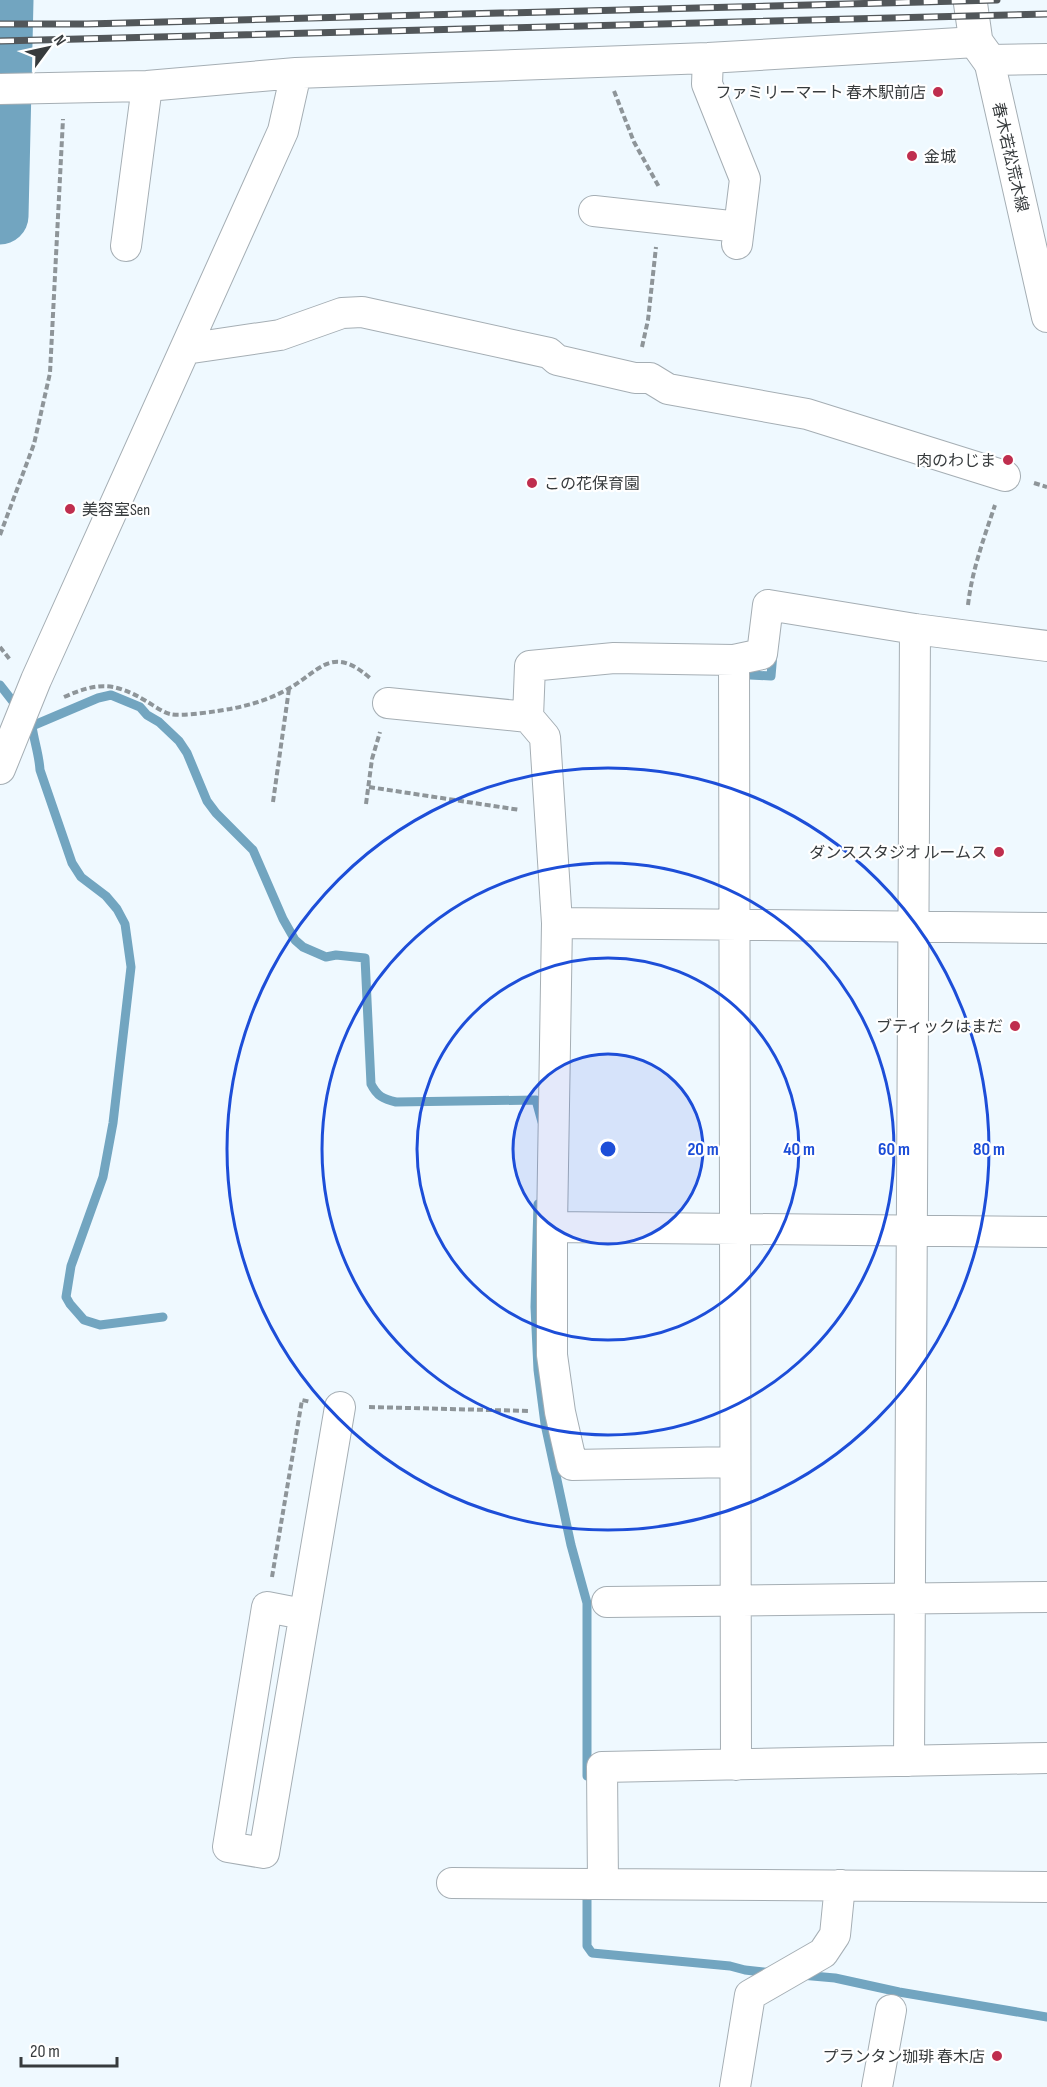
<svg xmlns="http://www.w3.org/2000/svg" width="1047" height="2087" font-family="'Sofia Sans Condensed','Noto Sans JP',sans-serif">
  <rect width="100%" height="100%" fill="#eff9ff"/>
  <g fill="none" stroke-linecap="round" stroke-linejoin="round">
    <path stroke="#72a5c0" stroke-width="9" d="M750,675L771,676L773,653
      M0,685L32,726L98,698L111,695L140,707L147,715L159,722L179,741L187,753L207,801L216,813L253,850L283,919L295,940L303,947L326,957L336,955L365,958L371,1084C377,1096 383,1099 396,1102L536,1100L542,1122
      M32,726C34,741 39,754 40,770L72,863L81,877L106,896L117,909L125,924L131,967L113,1123L103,1177L71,1266L66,1297L70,1304L84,1320L100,1325L163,1317
      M538,1204L535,1307L538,1370L545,1424L571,1545L587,1603V1776
      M587,1897V1946L592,1953L730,1966L745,1970L772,1973
      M801,1975L835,1978L899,1992L1047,2017"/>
    <path stroke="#72a5c0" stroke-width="57" d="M0,216L5,0"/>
    <g stroke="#a5aeb4" stroke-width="32">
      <path id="minor" d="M708,58L707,84L745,179L737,244
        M1047,59L989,60L1047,317
        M0,89L147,86L296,73L708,58L976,42
        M594,211L739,227
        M126,246L147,86
        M185,349L280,335L342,313L362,312L549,353L557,360L635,378H650L668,389L807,414L1005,476
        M734,660L736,1765
        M388,703L528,717
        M0,769L36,680L283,131L296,73
        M557,923L1047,928
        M552,1227L1047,1232
        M735,1462L572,1465L560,1412L552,1355V1227L557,923L545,737L528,717L530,666L614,658L734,660L762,654L768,605L915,629L1047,646
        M607,1602L1047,1597
        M303,1614L267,1607L228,1847L264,1853L340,1407
        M909,1761L915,629
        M452,1883L1047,1887
        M603,1884L602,1767L1047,1758
        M735,2087L750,1995L823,1953L835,1935L840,1885
        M877,2087L891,2010"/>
    </g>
    <g stroke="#a5aeb4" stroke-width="35">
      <path id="tertiary" d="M970,0L976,42L989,60"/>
    </g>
    <path stroke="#8e9599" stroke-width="4" stroke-dasharray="6 3" stroke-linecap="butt" d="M614,91L634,142L659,187
      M642,347L648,320L656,247
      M1034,483L1047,487
      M0,535L34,444L50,373L63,119
      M968,605C972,570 984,538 995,505
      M0,647L11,661
      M64,697C98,682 114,682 146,701C153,705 162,712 170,714C181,717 218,711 230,709C250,705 268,700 286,690C319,673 330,643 370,678
      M369,787L520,810
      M273,802L289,689
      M366,804L372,759L380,732
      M369,1407L529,1411
      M272,1577L302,1400L311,1402"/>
    <use href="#minor" stroke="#fff" stroke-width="30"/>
    <use href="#tertiary" stroke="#fff" stroke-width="33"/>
    <g stroke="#52575a" stroke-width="7">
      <path id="rail" d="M0,24H87L997,0
        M0,41L1047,14"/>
    </g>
    <use href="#rail" stroke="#fff" stroke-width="4.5" stroke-dasharray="14" stroke-linecap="butt"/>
  </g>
  <circle cx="608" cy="1149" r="95" fill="#1d4ed8" fill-opacity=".12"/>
  <g fill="none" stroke="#1d4ed8" stroke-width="3">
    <circle cx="608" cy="1149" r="95"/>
    <circle cx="608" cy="1149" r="191"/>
    <circle cx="608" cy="1149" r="286"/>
    <circle cx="608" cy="1149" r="381"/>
  </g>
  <g fill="#bf2e4e" stroke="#fff" stroke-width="2">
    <circle cx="938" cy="92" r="6"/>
    <circle cx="912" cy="156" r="6"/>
    <circle cx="1008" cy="460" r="6"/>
    <circle cx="532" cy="483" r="6"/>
    <circle cx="70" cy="509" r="6"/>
    <circle cx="999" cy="852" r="6"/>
    <circle cx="1015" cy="1026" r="6"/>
    <circle cx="997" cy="2056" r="6"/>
  </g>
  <g text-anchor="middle" stroke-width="4.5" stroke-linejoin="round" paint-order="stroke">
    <g font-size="16" fill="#373b3d" stroke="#fff" text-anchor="end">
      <text x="926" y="98">ファミリーマート 春木駅前店</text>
      <text x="924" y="162" text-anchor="start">金城</text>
      <text x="996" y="466">肉のわじま</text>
      <text x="544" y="489" text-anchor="start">この花保育園</text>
      <text x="82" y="515" text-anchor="start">美容室Sen</text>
      <text x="987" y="858">ダンススタジオ ルームス</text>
      <text x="1003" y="1032">ブティックはまだ</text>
      <text x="985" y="2062">プランタン珈琲 春木店</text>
    </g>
    <g font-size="16" fill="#373b3d" stroke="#fff">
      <text transform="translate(1011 157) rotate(77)" y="6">春木若松荒木線</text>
    </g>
  </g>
  <circle cx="608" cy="1149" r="9" fill="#1d4ed8" stroke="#fff" stroke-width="3"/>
  <g font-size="18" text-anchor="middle" font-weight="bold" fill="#1d4ed8" stroke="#fff" stroke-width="4.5" stroke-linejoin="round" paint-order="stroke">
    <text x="703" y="1155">20 m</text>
    <text x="799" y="1155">40 m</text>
    <text x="894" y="1155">60 m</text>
    <text x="989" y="1155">80 m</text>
  </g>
  <g transform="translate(48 48) rotate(57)" stroke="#ffffff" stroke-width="4.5" paint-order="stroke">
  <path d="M0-4.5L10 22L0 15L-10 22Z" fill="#373b3d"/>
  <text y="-9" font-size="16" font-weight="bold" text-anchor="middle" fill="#373b3d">N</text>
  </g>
  <path d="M21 2057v9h96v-9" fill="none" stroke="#373b3d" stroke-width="3"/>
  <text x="30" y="2057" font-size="18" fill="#373b3d" stroke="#ffffff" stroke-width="4.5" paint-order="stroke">20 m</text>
</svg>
